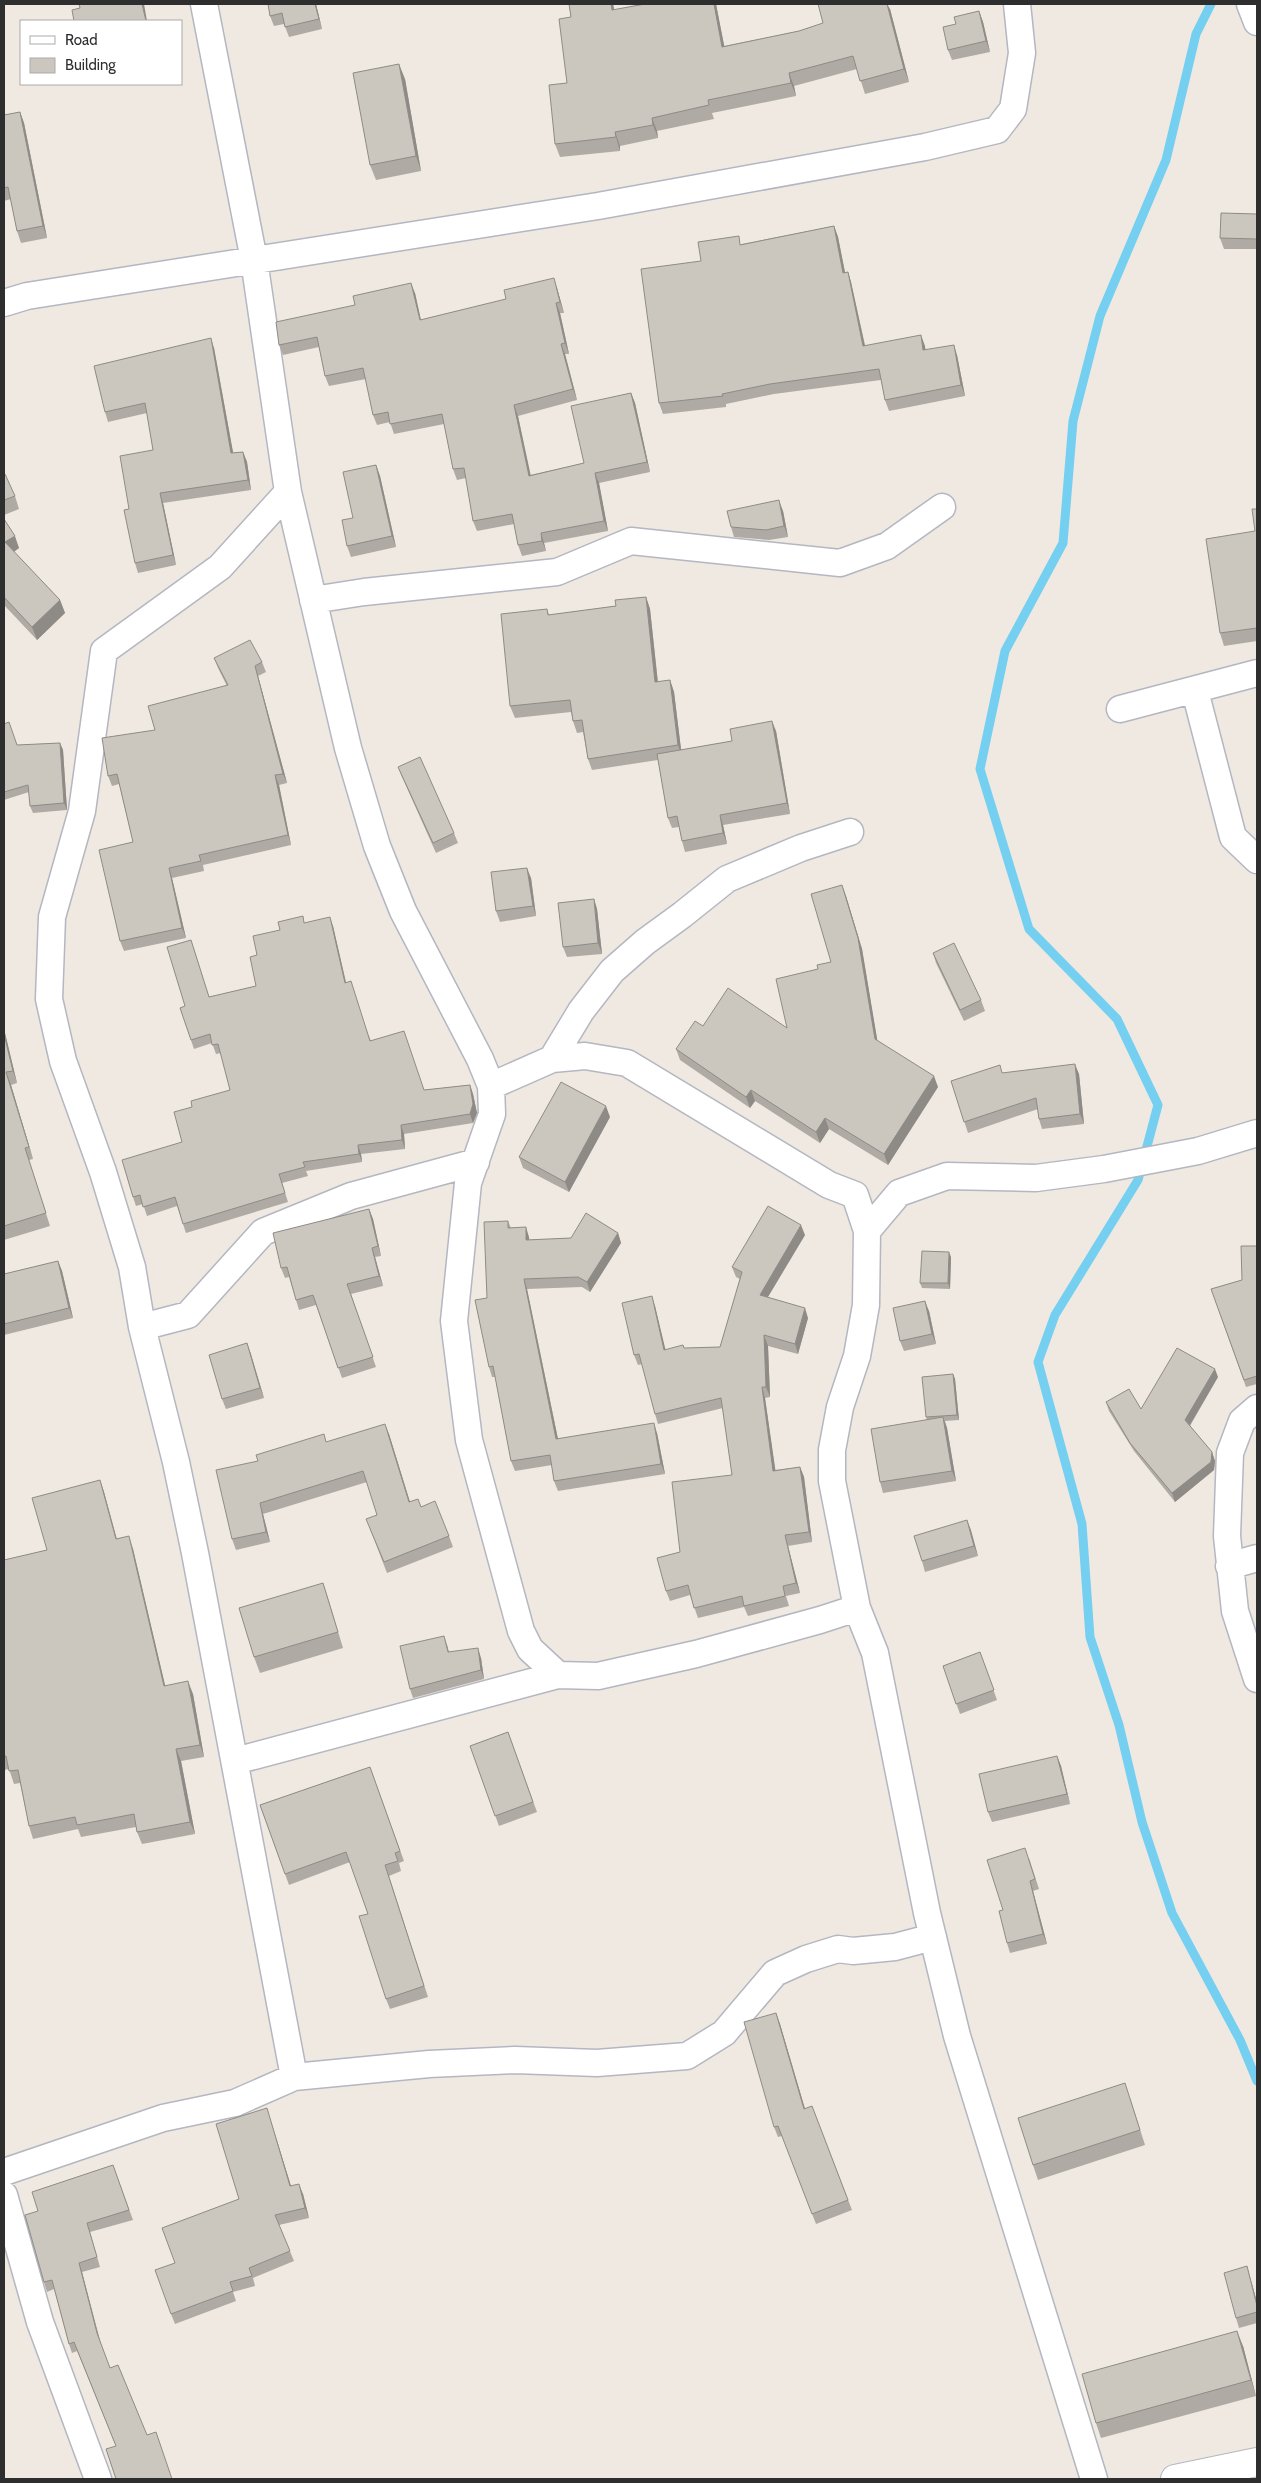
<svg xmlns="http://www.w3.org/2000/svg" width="1261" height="2483" font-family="Cabin,sans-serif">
  <rect width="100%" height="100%" fill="#efe9e1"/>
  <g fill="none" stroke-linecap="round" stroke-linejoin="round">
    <path stroke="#75cff0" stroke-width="9" d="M1211,4L1196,34L1166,160L1100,316L1073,421L1063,543L1005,651L980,769L1029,929L1117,1019L1158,1105L1138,1180L1055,1315L1038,1362L1082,1524L1090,1637L1119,1725L1142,1822L1172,1913L1240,2040L1257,2081"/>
    <g stroke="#b4b7c1" stroke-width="29">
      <path id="minor" d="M204,4L254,260L288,492L348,748L377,846L403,911L480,1059L491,1086L492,1114L468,1183L454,1321L469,1440L521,1631L530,1649L558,1675L598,1676L696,1654L820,1620L857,1608
        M1250,4L1257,22
        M4,303L27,296L598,206L925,147L997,130L1013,109L1022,53L1017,4
        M288,492L220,567L104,651L82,811L52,917L49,999L63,1061L103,1172L132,1267L142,1327L176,1462L195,1553L294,2077
        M313,600L364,592L557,572L631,541L840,563L887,546L942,507
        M1195,691L1233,837L1257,860
        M1120,709L1257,673
        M552,1059L581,1011L612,971L645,942L682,915L727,879L801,848L850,832
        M491,1086L552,1059L585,1056L627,1063L829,1185L855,1195L867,1231L866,1305L857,1356L840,1407L832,1450V1481L857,1608L875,1653L927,1913L957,2036L1094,2479
        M867,1231L899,1193L947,1176L1036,1178L1104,1169L1198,1151L1257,1133
        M142,1327L188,1315L263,1232L351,1196L476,1162
        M1257,1408L1242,1421L1230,1453L1227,1536L1235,1611L1257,1679
        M1229,1566L1257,1558
        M235,1761L558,1675
        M4,2172L163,2118L235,2103L294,2077L429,2064L515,2060L597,2063L687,2056L724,2033L775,1973L806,1959L838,1949L853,1951L895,1947L933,1937
        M4,2195L40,2322L98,2479"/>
    </g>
    <g stroke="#b4b7c1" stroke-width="30">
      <path id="secondary" d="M1175,2479L1257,2462"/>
    </g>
    <use href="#minor" stroke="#fff" stroke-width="26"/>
    <use href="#secondary" stroke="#fff" stroke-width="28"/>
  </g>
  <path fill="#afaba4" d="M268,4H316L322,29L289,37L284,24L274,26L270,16Z
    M569,4H613L614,10L645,4H716L724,46L799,31L890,9L909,82L865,94L857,69L794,86L796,96L712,113L714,119L657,131L658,138L620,146V151L560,157L555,144L567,83L571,17Z
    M979,11L983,22L990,52L952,60L948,50L956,24Z
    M405,79L421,171L376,180L370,165Z
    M20,112L24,123L47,238L21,243L17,231L11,199L4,201V115Z
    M1257,214V249H1224L1220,238Z
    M834,226L838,237L845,272H848L851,282L865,345L925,346V350L957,355L965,396L889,411L885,400L881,380L774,394L726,404V407L663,414L659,403L701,261L742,244Z
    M557,288L564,313H560L569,354H565L577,400L518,416L530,475L584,463L631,393L635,403L650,472L599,483L608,531L544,543L546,551L522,556L518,545L514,524L477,531L473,521L466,478L457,480L453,469L444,424L394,434L390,422L377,425L373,415L366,379L329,386L325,376L319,347L283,355L279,345L415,293L421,320Z
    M214,348L233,453L243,452L247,462L251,490L163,503L176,565L138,573L135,563L129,509L153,450L147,413L108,422L105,412Z
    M376,465L380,476L396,547L351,557L347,546L353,518Z
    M4,474L15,496L19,509L4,515Z
    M1257,509V641L1224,646L1220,633L1255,531Z
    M783,511L788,537L769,540L734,537L731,527Z
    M4,519L19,548L14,552L60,600L65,613L37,640L4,605Z
    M646,597L650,609L658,682L670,680L674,692L681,750L732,741L776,731L790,814L723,825L727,844L685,852L682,841L679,827L672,828L668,818L658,760L592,770L588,759L583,732L577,733L573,721L571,712L515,718L510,706L547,609L549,615L616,606Z
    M214,658L262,662L266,672L258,676L287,783L279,785L291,845L203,865L204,871L172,878L186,938L124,951L120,941L133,842L119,784L112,786L108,776L155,730L227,686L218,668Z
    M4,724L17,745L60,743L63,750L67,810L33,813L30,806L29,792L4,800Z
    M398,767L454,833L458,843L436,853L402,777Z
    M531,878L536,916L500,922L496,911Z
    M846,896L862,949L877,1040L938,1087L888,1165L829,1129L820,1143L755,1101L750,1108L680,1060L676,1049L703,1026L787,1028L818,969L831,962Z
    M594,899L597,909L602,954L567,957L563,947Z
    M305,923L333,926L346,982L371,1041L424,1090L470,1085L473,1094L477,1113L473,1123L404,1134L405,1149L361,1154L362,1162L306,1171L308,1176L282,1183L288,1202L186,1233L177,1206L147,1216L143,1204L136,1206L133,1197L182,1142L192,1107L230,1090L221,1053L216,1054L212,1043L194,1049L180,1008L185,1006L194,949L209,997L256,986L257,955L280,930Z
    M933,953L981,1000L985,1011L964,1021L936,963Z
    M4,1029L17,1083L11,1085L33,1159L29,1160L50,1226L4,1240Z
    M1002,1073L1079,1074L1084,1124L1042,1129L1039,1119L1038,1109L968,1133L951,1081Z
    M610,1117L569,1192L523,1168L519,1157Z
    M369,1209L373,1219L381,1256L375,1257L383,1286L351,1294L376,1367L342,1378L316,1305L299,1310L296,1300L289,1277L285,1278L281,1268Z
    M508,1221L511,1228L529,1237V1240L571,1238L618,1233L621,1243L590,1292L582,1287L527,1289L558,1439L657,1433L665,1474L558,1491L554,1481L552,1465L515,1471L511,1461L495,1377H492L489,1367L487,1298Z
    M805,1235L768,1297L808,1318L798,1354L768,1346L770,1397L765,1398L775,1470L800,1467L804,1477L812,1542L788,1546L800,1593L786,1596L789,1606L748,1616L744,1607L698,1618L690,1595L670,1601L666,1591L680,1552L732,1475L723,1408L658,1424L655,1414L642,1364L638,1365L634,1355L655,1306L665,1350L720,1347L740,1279L736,1277L732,1267Z
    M1257,1246V1384L1246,1387L1211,1289L1242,1280Z
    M951,1257L950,1289L922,1288L920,1283Z
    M58,1261L62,1271L73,1318L4,1335V1274Z
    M929,1311L936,1344L904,1351L900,1341Z
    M247,1343L264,1398L226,1409L222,1399Z
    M953,1374L955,1379L959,1420L945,1421L947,1428L956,1481L883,1493L880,1482L927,1420L926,1417Z
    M1218,1377L1190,1426L1212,1452L1215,1461L1214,1470L1175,1502L1134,1451L1109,1411L1106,1402L1141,1409Z
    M389,1434L410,1502L421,1507L449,1536L453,1547L387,1573L370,1529L377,1515L367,1482L263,1514L270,1542L236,1550L232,1539L258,1461L327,1442Z
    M100,1480L104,1492L117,1539L133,1549L165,1685L193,1694L204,1757L181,1761L195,1834L142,1844L137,1832L136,1827L81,1837L78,1829L33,1839L29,1826L20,1783L14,1784L9,1769L4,1770V1560L47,1550Z
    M967,1520L978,1556L925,1572L922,1561Z
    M323,1583L328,1598L343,1648L260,1673L254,1657Z
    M447,1645L449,1652L481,1658L484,1679L413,1698L410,1689Z
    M980,1652L997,1700L960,1714L943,1666Z
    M508,1732L537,1812L499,1826L470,1746Z
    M1057,1756L1061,1766L1070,1804L992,1822L988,1812Z
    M370,1767L404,1861L399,1863L401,1871L389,1876L428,1997L390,2009L386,1999L368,1914L350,1862L289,1885L260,1805Z
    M1029,1858L1039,1889L1033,1891L1047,1944L1010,1953L1007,1943L1003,1910Z
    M776,2013L780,2024L805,2109L812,2106L852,2210L816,2224L782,2136L778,2137L774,2127Z
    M1130,2098L1145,2145L1038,2180L1033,2165Z
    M270,2118L291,2186L303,2194L309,2218L279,2225L294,2261L253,2278L255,2286L233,2292L236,2301L175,2324L171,2314L175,2263L239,2199Z
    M113,2165L133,2220L90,2232L100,2267L82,2272L100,2340L116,2446L77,2351L72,2353L69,2344L54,2289L47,2292L44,2282L38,2211Z
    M1247,2266L1250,2277L1257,2302V2323L1239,2328L1236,2318Z
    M1243,2346L1256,2396L1101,2438L1096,2423Z"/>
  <path fill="#8e8b86" d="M142,4H144L147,21H146Z
    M315,4H316L322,29L319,19Z
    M611,4H613L617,23L612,10Z
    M714,4H716L727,60L722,47Z
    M887,4L890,9L909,82L904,69Z
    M979,11L983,22L990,52L986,41Z
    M399,64L405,79L421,171L416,156Z
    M789,73L794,86L796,96L791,83Z
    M20,112L24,123L47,238L43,226Z
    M652,118L657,131L658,138L653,125Z
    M615,132L620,146V151L616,137Z
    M834,226L838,237L847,283L843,273Z
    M848,272L851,282L867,356L863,346Z
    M554,278L557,288L564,313L560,302Z
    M411,283L415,293L423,330L420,320Z
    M556,303L560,313L569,354L565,343Z
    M921,335L925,346L927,361L923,350Z
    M211,338L214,348L235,463L231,453Z
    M561,344L565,354L577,400L573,389Z
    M954,345L957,355L965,396L961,385Z
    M631,393L635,403L650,472L647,462Z
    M514,405L518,416L533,486L529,476Z
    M243,452L247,462L251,490L248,480Z
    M376,465L380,476L396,547L392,536Z
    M595,473L599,483L608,531L604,521Z
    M160,493L163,503L176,565L173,555Z
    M779,500L783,511L788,537L784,526Z
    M541,533L544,543L546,551L542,541Z
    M15,536L19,548L9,555L5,542Z
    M646,597L650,609L659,694L655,682Z
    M60,600L65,613L37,640L32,627Z
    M255,666L258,676L287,783L283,774Z
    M670,680L674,692L682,757L678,745Z
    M772,721L776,731L790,814L787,803Z
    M60,743L63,750L67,810L64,803Z
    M275,775L279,785L291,845L288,835Z
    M720,815L723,825L727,844L723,833Z
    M169,868L172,878L186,938L182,928Z
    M527,868L531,878L536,916L533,906Z
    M842,885L846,896L862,949L879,1050L875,1039Z
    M594,899L597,909L602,954L598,943Z
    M330,917L333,926L348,992L345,983Z
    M4,1029L17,1083L13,1071L4,1034Z
    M1075,1064L1079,1074L1084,1124L1080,1114Z
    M6,1072L11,1085L33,1159L29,1147Z
    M934,1076L938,1087L888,1165L884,1154Z
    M470,1085L473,1094L477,1113L473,1123L470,1114Z
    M751,1090L755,1101L750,1108L746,1097Z
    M606,1106L610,1117L569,1192L565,1182Z
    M825,1118L829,1129L820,1143L816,1132Z
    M401,1125L404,1134L405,1149L402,1140Z
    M358,1145L361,1154L362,1162L359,1154Z
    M369,1209L373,1219L381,1256L378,1246Z
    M801,1225L805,1235L763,1305L760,1295Z
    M526,1227L529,1237L530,1250L526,1240Z
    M618,1233L621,1243L590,1292L587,1282Z
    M372,1248L375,1257L383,1286L379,1276Z
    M949,1252L951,1257L950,1289L948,1283Z
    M58,1261L62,1271L73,1318L69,1308Z
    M524,1279L527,1289L560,1449L556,1439Z
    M652,1296L655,1306L668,1360L664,1350Z
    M925,1301L929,1311L936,1344L932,1334Z
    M805,1308L808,1318L798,1354L795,1344Z
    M764,1335L768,1346L770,1397L766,1387Z
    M247,1343L251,1354L264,1398L260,1388Z
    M1215,1369L1218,1377L1188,1428L1185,1420Z
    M953,1374L955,1379L959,1420L957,1415Z
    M762,1387L765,1398L777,1481L773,1471Z
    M943,1417L947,1428L956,1481L952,1471Z
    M654,1423L657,1433L665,1474L661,1464Z
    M385,1424L389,1434L413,1512L409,1502Z
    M1212,1452L1215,1461L1214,1470L1175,1502L1172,1493Z
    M800,1467L804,1477L812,1542L809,1532Z
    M100,1480L104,1492L120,1552L116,1539Z
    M260,1503L263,1514L270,1542L266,1532Z
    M967,1520L971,1530L978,1556L974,1546Z
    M785,1535L788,1546L800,1593L796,1583Z
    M129,1536L133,1549L168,1698L164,1686Z
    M444,1636L447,1645L451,1662L448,1652Z
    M478,1648L481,1658L484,1679L481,1670Z
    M188,1681L193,1694L204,1757L200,1745Z
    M176,1749L181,1761L195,1834L190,1822Z
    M1057,1756L1061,1766L1070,1804L1067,1794Z
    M1030,1881L1033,1891L1047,1944L1043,1934Z
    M776,2013L780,2024L808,2119L804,2109Z
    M267,2108L270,2118L294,2196L290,2186Z
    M299,2184L303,2194L309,2218L305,2208Z
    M79,2263L82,2272L100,2342L97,2333Z
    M1247,2266L1250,2277L1257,2302V2306Z
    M1237,2331L1243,2346L1256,2396L1251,2380Z"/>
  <path fill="#cbc7bf" stroke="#8e8b86" d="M79,4H142L146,21H74L72,10L80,8Z
    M268,4H315L319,19L285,27L282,13L270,16Z
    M569,4H611L612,10L645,4H714L722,47L799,31L823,23L818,4H887L904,69L860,81L853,56L789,73L791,83L708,100L709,105L652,118L653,125L615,132L616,137L555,144L549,85L567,83L559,19L571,17Z
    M979,11L986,41L948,50L943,27L956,24L954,17Z
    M399,64L416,156L370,165L353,73Z
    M20,112L43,226L17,231L8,187L4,188V115Z
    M1221,213L1257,214V239L1220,238Z
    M834,226L843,273L848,272L863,346L921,335L923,350L954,345L961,385L885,400L879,369L770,384L722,394L723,396L659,403L641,269L701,261L698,242L739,236L740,245Z
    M554,278L560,302L556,303L565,343L561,344L573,389L514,405L529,476L584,463L571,406L631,393L647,462L595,473L604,521L541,533L542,541L518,545L512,514L473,521L464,468L453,469L442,414L390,424L388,412L373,415L363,368L325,376L317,337L279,345L276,322L355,305L353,296L411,283L420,320L506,299L504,290Z
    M211,338L231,453L243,452L248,480L160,493L173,555L135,563L124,510L129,509L120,456L153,450L145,403L105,412L94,366Z
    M376,465L392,536L347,546L342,520L353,518L343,472Z
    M4,474H5L15,496L4,500Z
    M779,500L784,526L766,530L731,527L727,511Z
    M1252,509H1257V628L1220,633L1206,539L1255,531Z
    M4,519L15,536L5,542L60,600L32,627L4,597Z
    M646,597L655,682L670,680L678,745L588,759L582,720L573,721L570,700L510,706L501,614L547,609L548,615L616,606L615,600Z
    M250,640L262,662L255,666L283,774L275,775L288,835L199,855L201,861L169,868L182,928L120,941L99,850L133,842L117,774L108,776L102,738L155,730L148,706L228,685L214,658Z
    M772,721L787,803L720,815L723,833L682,841L677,816L668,818L657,754L732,741L730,729Z
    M9,722L17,745L60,743L64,803L30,806L28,785L4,792V724Z
    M420,757L454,833L433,843L398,767Z
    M527,868L533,906L496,911L491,872Z
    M842,885L858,938L875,1039L934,1076L884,1154L825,1118L816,1132L751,1090L746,1097L676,1049L695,1021L703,1026L728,988L787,1028L776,979L818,969L817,965L831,962L811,894Z
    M594,899L598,943L563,947L558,903Z
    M303,916L304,923L330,917L345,983L351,981L370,1041L404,1031L424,1090L470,1085L473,1104L470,1114L401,1125L402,1140L358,1145L359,1154L303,1162L305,1167L279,1174L285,1193L183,1224L175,1197L143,1207L140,1195L133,1197L122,1160L182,1142L174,1112L192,1107L191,1101L230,1090L218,1044L212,1045L210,1034L191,1040L180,1008L185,1006L167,947L191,940L209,997L256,986L250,957L257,955L253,936L280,930L278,922Z
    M954,943L981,1000L960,1010L933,953Z
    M4,1034L13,1071L6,1072L29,1147L25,1148L46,1213L4,1226Z
    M1075,1064L1080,1114L1039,1119L1036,1098L964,1122L951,1081L1000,1065L1002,1073Z
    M561,1082L606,1106L565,1182L519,1157Z
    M768,1206L801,1225L760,1295L805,1308L795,1344L764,1335L766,1387H762L773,1471L800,1467L809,1532L785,1535L796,1583L783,1586L785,1596L744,1606L742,1596L694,1608L688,1585L666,1591L657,1558L680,1552L672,1482L732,1475L721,1398L655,1414L639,1354L634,1355L622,1303L652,1296L664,1350L683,1345L684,1348L720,1347L742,1272L732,1267Z
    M369,1209L378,1246L372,1248L379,1276L347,1284L373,1357L338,1368L313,1295L296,1300L287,1267L281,1268L273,1233Z
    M586,1213L618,1233L587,1282L578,1277L524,1279L556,1439L654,1423L661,1464L554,1481L550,1455L511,1461L493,1366L489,1367L475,1300L487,1298L484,1222L508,1221V1228L526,1227V1240L571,1238Z
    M1241,1246H1257V1376L1244,1380L1211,1289L1242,1280Z
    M922,1251L949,1252L948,1283H920Z
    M58,1261L69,1308L4,1324V1274Z
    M925,1301L932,1334L900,1341L893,1308Z
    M247,1343L260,1388L222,1399L209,1355Z
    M1177,1348L1215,1369L1185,1420L1212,1452L1211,1462L1172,1493L1130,1443L1106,1402L1129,1389L1141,1409Z
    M953,1374L957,1415L926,1417L922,1377Z
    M943,1417L952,1471L880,1482L871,1429Z
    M385,1424L409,1502L418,1499L421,1507L435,1501L449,1536L384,1562L366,1519L377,1515L363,1471L260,1503L266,1532L232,1539L216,1470L258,1461L256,1455L324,1434L326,1442Z
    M100,1480L116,1539L129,1536L164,1686L188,1681L200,1745L176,1749L190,1822L137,1832L134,1814L77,1825L75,1817L29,1826L18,1770L9,1771L6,1756L4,1757V1560L47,1550L32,1498Z
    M967,1520L974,1546L922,1561L914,1536Z
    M323,1583L338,1632L254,1657L239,1608Z
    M444,1636L448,1652L478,1648L481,1670L410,1689L400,1646Z
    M980,1652L994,1690L956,1704L943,1666Z
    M508,1732L533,1802L495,1816L470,1746Z
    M1057,1756L1067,1794L988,1812L979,1774Z
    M370,1767L400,1851L395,1853L398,1861L385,1865L424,1986L386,1999L359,1916L368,1914L346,1852L285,1874L260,1805Z
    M1025,1848L1035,1879L1030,1881L1043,1934L1007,1943L999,1911L1003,1910L987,1860Z
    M776,2013L804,2109L812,2106L848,2200L812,2214L778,2126L774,2127L744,2022Z
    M1125,2083L1140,2130L1033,2165L1018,2118Z
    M267,2108L290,2186L299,2184L305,2208L275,2215L290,2251L249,2268L252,2276L230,2282L233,2291L171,2314L155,2270L175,2263L162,2228L239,2199L216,2124Z
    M113,2165L129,2210L87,2223L97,2257L79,2263L97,2333L110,2368L118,2365L147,2435L156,2432L172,2479H116L106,2449L116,2446L74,2342L69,2344L52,2280L44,2282L25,2215L38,2211L32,2192Z
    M1247,2266L1257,2306V2312L1236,2318L1224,2273Z
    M1237,2331L1251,2380L1096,2423L1082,2374Z"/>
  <rect width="1261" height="2483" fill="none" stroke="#2e2e2e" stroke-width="10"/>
  <rect x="20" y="20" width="162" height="65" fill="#ffffff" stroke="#ababab"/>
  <rect x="30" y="36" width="25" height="8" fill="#ffffff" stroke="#ababab"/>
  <text x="65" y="45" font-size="15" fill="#2e2e2e">Road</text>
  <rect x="30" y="58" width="25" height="15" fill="#cbc7bf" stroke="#ababab"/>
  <text x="65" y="70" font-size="15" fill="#2e2e2e">Building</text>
</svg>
